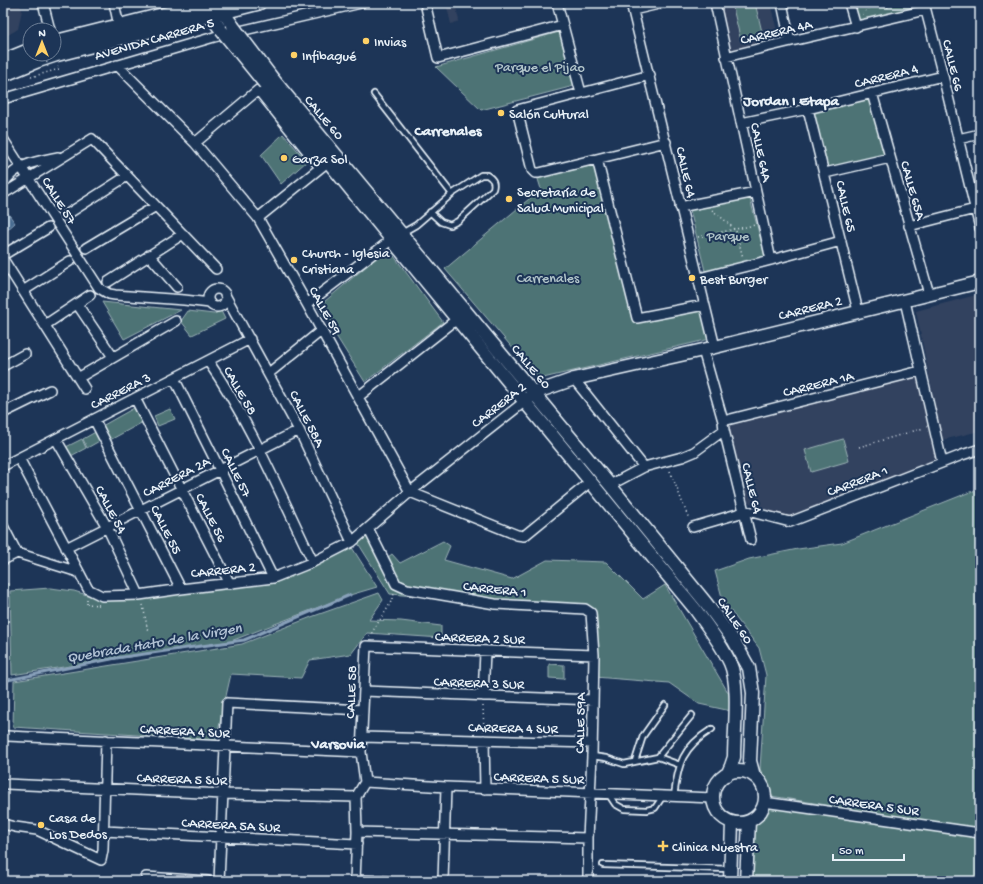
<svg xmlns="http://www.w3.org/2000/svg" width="983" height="884" font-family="'Gochi Hand',sans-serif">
  <rect width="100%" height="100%" fill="#1d3557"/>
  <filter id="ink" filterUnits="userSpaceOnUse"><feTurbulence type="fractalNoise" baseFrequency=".025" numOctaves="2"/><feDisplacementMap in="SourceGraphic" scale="8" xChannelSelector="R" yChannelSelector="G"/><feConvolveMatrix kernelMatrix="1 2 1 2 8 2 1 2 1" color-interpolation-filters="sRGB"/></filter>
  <g filter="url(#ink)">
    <path fill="#33425f" d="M3,3H19L22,10L18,29L3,38Z
      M446,3H455L459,21L451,24Z
      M716,3H770L779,39L727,51Z
      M980,294V431L942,440L916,311Z
      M3,324L9,338V354L3,357Z
      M9,366L7,404L3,406V369Z
      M917,375L937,460L789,520L748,502L728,423Z"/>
    <path fill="#4e7374" stroke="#9bb2b6" d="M755,3L763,36L741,41L733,8Z
      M852,3H921L922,8L858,24Z
      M559,32L574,86L481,110L436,67Z
      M869,96L885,154L826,169L811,111Z
      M283,134L307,161L281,184L261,155Z
      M596,162L634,322L702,306L710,339L539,379L445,269L541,189L537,176Z
      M749,195L766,260L706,275L690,210Z
      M388,248L443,322L365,382L318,307Z
      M102,302L181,310L124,339Z
      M188,311L214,314L221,311L225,319L192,335L181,321Z
      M976,374H980V420H977Z
      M134,408L143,422L110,440L102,426Z
      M170,409L175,419L158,426L154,416Z
      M99,430L103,439L87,448L83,439Z
      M82,439L86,448L69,457L64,448Z
      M843,439L849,461L811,472L805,450Z
      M980,490V829L931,822L771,796L765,780L760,769L766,675L759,648L723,601L715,571L749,559L798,549L842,543L970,492Z
      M367,535L383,561L392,554L400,563L443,541L450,546L444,560L512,579L547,560L606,562L643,599L665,585L729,694L731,711L699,704L669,683L595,677L598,644L591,610L390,594L358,543Z
      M351,546L377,587L350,595L231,641L12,675L10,591L50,588L74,591L103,600L268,582Z
      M8,583L7,673H3V587Z
      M379,593L383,600L369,620L401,621L441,626V638L367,633L351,654L310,660L301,678L231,674L216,740L13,727L14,681L242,644L314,616Z
      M549,664L564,665V679L549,678Z
      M767,807L980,837V881H750L752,824L760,817Z"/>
    <path fill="#4a6c91" stroke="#89a1ba" d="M7,212L15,223L6,231H3V214Z"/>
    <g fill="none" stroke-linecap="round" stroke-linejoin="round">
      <path stroke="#89a1ba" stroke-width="3" d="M3,681L116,658L244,640L350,595"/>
      <g stroke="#e8f1f8" stroke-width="8">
        <path id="lane" d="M374,94L452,194
          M402,233L416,225L452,194L481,175H487C493,179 495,182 493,189L458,221L450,225L441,222L430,212
          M592,756L606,758L624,764L658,757L680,765
          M658,757L692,715
          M635,761L643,736L665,705
          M609,795L615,804L624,809L647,810L655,808L663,796
          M674,797C678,763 682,748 712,729
          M603,865L730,869"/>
      </g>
      <g stroke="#e8f1f8" stroke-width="12">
        <path id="street" d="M43,3L50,30
          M114,3L119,26
          M425,3L438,58L563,25
          M557,3L581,93
          M631,3L715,347
          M715,3L771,260
          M782,3L790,41
          M849,3L856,27
          M924,3L943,76L980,228
          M633,10L663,3
          M726,57C792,40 859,26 925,10
          M117,65L195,143L258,218L307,304L410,492L517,535L524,536L590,482
          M650,75L517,110L532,170L535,173H539L666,142
          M872,93L929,294
          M3,99L214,37L361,3
          M808,109L858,311
          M741,123L808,109L943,76
          M3,139L99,288L109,294L115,295L184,300L210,303
          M958,139L980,134
          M195,143L258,90L320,167
          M597,159L637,318L704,305
          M825,173L890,158
          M3,185C14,164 38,161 58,157
          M3,194L92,139L216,269
          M680,207L756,192
          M66,215L127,176
          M258,218L325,164
          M909,226L975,209
          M86,248L156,206
          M3,255L48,228
          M149,255L177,287
          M3,259L85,389
          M699,278L771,260L841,241
          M108,282L183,234
          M208 298a9 9 0 1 1 18 0a9 9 0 1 1-18 0Z
          M23,291L70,261
          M225,295L299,430L352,542
          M905,301L942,462
          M77,304L113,357
          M307,304L395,237
          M45,325L90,295
          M703,350L723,421L724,430L751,540
          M208,361C250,421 281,496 313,562
          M3,366L25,354
          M269,373L322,330
          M78,378L176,321
          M174,378L220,470L273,578
          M574,379L644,467
          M358,397L457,319
          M135,398L230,584
          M3,413L50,390
          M94,419L181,589
          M723,421L920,371
          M56,439L107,527L139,595
          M19,458L88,589L102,596L139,595L181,589L273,578L313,562L352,542L410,492L524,402
          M3,466L250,339
          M610,485L644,467L682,457L694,452L724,430
          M744,510L790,522L962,455L980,449
          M3,526L17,553
          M693,527L744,512
          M368,528L396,584L407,589L495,604L585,609L591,613L594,655L592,756L588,838V881
          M66,548L299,430
          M3,560L17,553L78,572
          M364,691L593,700
          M483,696L485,652
          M7,736L361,752
          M362,737L592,743
          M484,740L485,789
          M365,782L446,787L713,798
          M6,784L223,794L356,797
          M764,802L980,833
          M3,824L15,827L37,830L101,860L103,850L106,740
          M104,831L357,844
          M357,832L588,838
          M146,877L208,881
          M355,880L388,881
          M219,881L227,703L363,710
          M355,881L357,832L356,797L365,782L361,752L366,646L594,655
          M443,881L446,787"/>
      </g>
      <g stroke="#e8f1f8" stroke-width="15">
        <path id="secondary" d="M217,3L233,26
          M205,8L221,30
          M273,79L610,485L706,603L734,641L749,668L753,693L750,761L754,776
          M265,84L391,239L695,609C707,626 721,643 730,663C740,685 734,731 734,757L731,766L727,775
          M529,398L534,393L574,379L703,350L980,282
          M713 797a26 26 0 1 1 52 0a26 26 0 1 1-52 0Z
          M730,881L732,823
          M746,881L749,821"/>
      </g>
      <g stroke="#e8f1f8" stroke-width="16">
        <path id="primary" d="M54,42L209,3
          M3,61L30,50
          M3,75L37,61L55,55L259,3"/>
      </g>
      <path stroke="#e8f1f8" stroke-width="1.5" stroke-dasharray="1 3" stroke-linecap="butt" d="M887,3L888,9
        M863,15L871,3
        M26,31L30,32
        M31,77L59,69L58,66
        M712,210L727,222L736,231L743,258
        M698,237L755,225
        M859,447L924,428
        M670,471L689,519
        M87,599V604L99,605
        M143,605L148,632
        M370,637C377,621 388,612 394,594
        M483,706L484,732"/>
      <use href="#lane" stroke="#1d3557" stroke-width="4.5"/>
      <use href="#street" stroke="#1d3557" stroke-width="9"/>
      <use href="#secondary" stroke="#1d3557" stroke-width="12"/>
      <use href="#primary" stroke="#1d3557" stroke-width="13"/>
      <g stroke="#e8f1f8" stroke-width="15" stroke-linecap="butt">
        <path id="secondary-bridge" d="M233,26L273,79
          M221,30L265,84"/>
      </g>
      <path stroke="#e8f1f8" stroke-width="1.5" stroke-dasharray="1 3" stroke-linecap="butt" d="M45,54L48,68"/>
      <use href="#secondary-bridge" stroke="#1d3557" stroke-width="12"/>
    </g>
  </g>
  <g fill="#ffd166" stroke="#1d3557" stroke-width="1.5">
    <circle cx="366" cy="41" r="4"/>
    <circle cx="294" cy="55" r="4"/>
    <circle cx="501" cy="113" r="4"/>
    <circle cx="284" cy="158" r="4"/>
    <circle cx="509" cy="199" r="4"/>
    <circle cx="294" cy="260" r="4"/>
    <circle cx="692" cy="278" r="4"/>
    <circle cx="41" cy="825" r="4"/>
    <path d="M661 840h4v4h4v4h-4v4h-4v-4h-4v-4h4z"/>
  </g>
  <g text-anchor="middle" stroke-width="4" stroke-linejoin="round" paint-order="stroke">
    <g font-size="14" fill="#e8f1f8" stroke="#1d3557">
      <text transform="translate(776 31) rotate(-13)" y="5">CARRERA 4A</text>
      <text transform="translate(154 38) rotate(-16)" y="5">AVENIDA CARRERA 5</text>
      <text transform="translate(954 65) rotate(76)" y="5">CALLE 66</text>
      <text transform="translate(886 75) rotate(-14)" y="5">CARRERA 4</text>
      <text transform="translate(325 117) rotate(50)" y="5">CALLE 60</text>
      <text transform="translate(762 152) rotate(78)" y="5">CALLE 64A</text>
      <text transform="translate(687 172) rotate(77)" y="5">CALLE 64</text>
      <text transform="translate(914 190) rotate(74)" y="5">CALLE 65A</text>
      <text transform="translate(60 200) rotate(58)" y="5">CALLE 57</text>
      <text transform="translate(847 206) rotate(77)" y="5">CALLE 65</text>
      <text transform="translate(810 307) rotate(-14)" y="5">CARRERA 2</text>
      <text transform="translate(326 310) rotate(61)" y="5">CALLE 59</text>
      <text transform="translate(532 366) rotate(50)" y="5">CALLE 60</text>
      <text transform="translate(818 383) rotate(-14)" y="5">CARRERA 1A</text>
      <text transform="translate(120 390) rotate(-27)" y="5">CARRERA 3</text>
      <text transform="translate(241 390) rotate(60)" y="5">CALLE 58</text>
      <text transform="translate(498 404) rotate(-38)" y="5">CARRERA 2</text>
      <text transform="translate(308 418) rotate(63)" y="5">CALLE 58A</text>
      <text transform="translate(237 472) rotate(64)" y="5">CALLE 57</text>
      <text transform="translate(176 476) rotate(-27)" y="5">CARRERA 2A</text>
      <text transform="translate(857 480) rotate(-21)" y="5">CARRERA 1</text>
      <text transform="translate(753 488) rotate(76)" y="5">CALLE 64</text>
      <text transform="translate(112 509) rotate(62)" y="5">CALLE 54</text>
      <text transform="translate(212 517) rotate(63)" y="5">CALLE 56</text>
      <text transform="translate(167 529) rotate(63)" y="5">CALLE 55</text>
      <text transform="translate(223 569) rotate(-6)" y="5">CARRERA 2</text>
      <text transform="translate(495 588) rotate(6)" y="5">CARRERA 1</text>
      <text transform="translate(736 620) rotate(56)" y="5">CALLE 60</text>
      <text transform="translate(480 637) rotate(2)" y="5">CARRERA 2 SUR</text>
      <text transform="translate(479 682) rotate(2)" y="5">CARRERA 3 SUR</text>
      <text transform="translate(350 692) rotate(-88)" y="5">CALLE 58</text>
      <text transform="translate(579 723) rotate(-89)" y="5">CALLE 59A</text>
      <text transform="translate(513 727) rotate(1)" y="5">CARRERA 4 SUR</text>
      <text transform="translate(185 730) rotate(3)" y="5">CARRERA 4 SUR</text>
      <text transform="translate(539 777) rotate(2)" y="5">CARRERA 5 SUR</text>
      <text transform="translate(182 778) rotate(2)" y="5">CARRERA 5 SUR</text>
      <text transform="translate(874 804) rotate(8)" y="5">CARRERA 5 SUR</text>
      <text transform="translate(231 824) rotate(3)" y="5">CARRERA 5A SUR</text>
    </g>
    <g font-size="14" fill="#e8f1f8" stroke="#1d3557" text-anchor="start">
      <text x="374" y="46">Invias</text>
      <text x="302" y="60">Infibagué</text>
      <text x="509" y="118">Salón Cultural</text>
      <text x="292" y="163">Garza Sol</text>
      <text x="517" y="196">Secretaría de<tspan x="517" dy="16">Salud Municipal</tspan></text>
      <text x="302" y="257">Church - Iglesia<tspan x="302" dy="16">Cristiana</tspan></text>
      <text x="700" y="283">Best Burger</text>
      <text x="49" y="822">Casa de<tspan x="49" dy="16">Los Dedos</tspan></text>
      <text x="672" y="851">Clinica Nuestra</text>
    </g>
    <g font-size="14" fill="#b2c5ca" stroke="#1d3557">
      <text x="540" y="71">Parque el Pijao</text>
      <text x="728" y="240">Parque</text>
      <text x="548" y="282">Carrenales</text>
    </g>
    <g font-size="15" font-weight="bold" fill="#e8f1f8" stroke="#1d3557">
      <text x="791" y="105">Jordan I Etapa</text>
      <text x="448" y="135">Carrenales</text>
      <text x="338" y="748">Varsovia</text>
    </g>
    <g font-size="15" font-style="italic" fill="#b1c2d4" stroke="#1d3557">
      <text transform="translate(154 642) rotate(-10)" y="5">Quebrada Hato de la Virgen</text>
    </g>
  </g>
  <rect width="983" height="884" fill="none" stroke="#1d3557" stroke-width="16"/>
  <rect x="8" y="8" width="967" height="868" fill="none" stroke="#e8f1f8" stroke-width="1.5" filter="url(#ink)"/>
  <g transform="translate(42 42)"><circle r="19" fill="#1d3557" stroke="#6e8097"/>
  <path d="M0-3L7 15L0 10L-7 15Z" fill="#ffd166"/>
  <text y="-6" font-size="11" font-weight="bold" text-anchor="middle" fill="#e8f1f8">N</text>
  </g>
  <path d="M833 854v6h71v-6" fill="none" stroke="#e8f1f8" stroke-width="2"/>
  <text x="839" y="854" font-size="12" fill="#e8f1f8" stroke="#1d3557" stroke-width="3" paint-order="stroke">50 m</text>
</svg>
